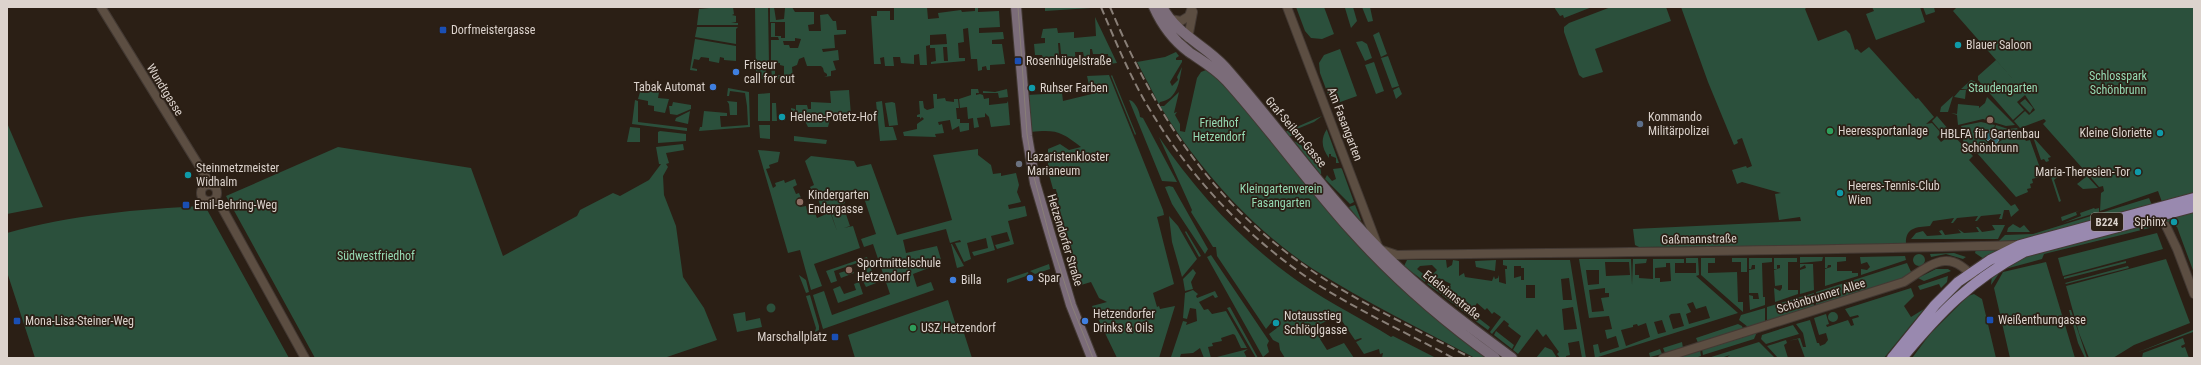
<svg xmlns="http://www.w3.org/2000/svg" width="2201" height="365" font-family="'Roboto Condensed',sans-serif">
  <rect width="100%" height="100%" fill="#2b1f15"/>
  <path fill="#2b503c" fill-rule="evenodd" d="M720,7H733L734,14L732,15L736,16V22L731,23H738V25H697L699,9Z
    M755,7H768L769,64H766V79L756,78Z
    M770,7H774L776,20L784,19L785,8L782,7H792L795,12H814V24L808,25L809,31H821L820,15L828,14L833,21H836L837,30H846V34L834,35L835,48L822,49L823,52L838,50L839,60L833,61L836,70L831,71V76L824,77L827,76V74L824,72L823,68L821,66H807L804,57L799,59L797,65L792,67L793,78L772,79L771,66H775V75H784V66L780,65V63L771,64V40H779L778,37H771V23H775V36H781V38H785V22H770ZM795,38L801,39L798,48H790L789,45H784L783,41H795Z
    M894,7H927L928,19L939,18L938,13L961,10L962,12L975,11V8H978V12L999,11L1000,27L979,28V33L1003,32L1004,39L992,40V44H1002L1005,64L990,65V70H987L986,66L982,67V70L978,71L977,59H971L968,28L963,29L964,42L958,43L959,58H965V61L931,64V62L936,61L935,48H930V45L926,46L927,65H920L919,54L914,55V64L901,63L900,57H893L894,66H885L884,57L880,58L881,64H874L871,16H877V11H890V20H894ZM946,34L947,44L930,45V35ZM943,47H947L948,61H944Z
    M1045,7H1091V8L1045,11Z
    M1296,7H1324L1334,34L1322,39L1311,38L1305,31Z
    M1353,7L1357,21L1351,28L1345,8Z
    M1362,7H1370L1373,21L1368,22Z
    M1554,7H1592L1564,18L1563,15L1560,16Z
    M1611,7H1666L1671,21L1595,49L1603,72L1583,78L1579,75L1564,32V27L1569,23Z
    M1681,7H1807L1805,9L1818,41L1846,30L1850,34L1855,50L1857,49L1861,53L1869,47L1916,99L1918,98L1934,117L1926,124L1932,123L1941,133L1937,137L1941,142L1952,134L1973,156L1969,160L2011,206L2015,204L2019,210L2011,217L2009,210H2004L2002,219H1999L2001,214L1981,216L1977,221H1975L1978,216L1957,218L1953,223H1951L1954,218L1933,221L1930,226C1915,227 1905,228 1906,245L1639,247L1635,245L1633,229L1801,221L1800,217L1779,220L1775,194L1781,193L1742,182L1737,184L1732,170L1746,166L1747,168L1752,166L1742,138L1737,140L1738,143L1734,145L1708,82Z
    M1872,7H1920L1925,22L1876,40L1866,14L1874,11Z
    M1923,7H1934L1935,12L1926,15Z
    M1957,7H2194V193L2162,202L2158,191L2100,211L2101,193L2104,191L2103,186L2099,187L2087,173L2090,170L2088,167L2084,170L2043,124L2046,121L2044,119L2020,128L2014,121L2025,111L2029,115L2035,110L2025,95L2017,102L2024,110L2013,120L1978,80V76L1996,60L2026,94L1953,11Z
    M1095,17L1117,63L1109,64L1108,54H1093L1092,49H1090V56L1084,57L1083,52H1075L1076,65L1068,66L1067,54H1061L1060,43H1058L1059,56L1043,59L1042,55H1035L1034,44L1045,43V38H1041L1043,29L1057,28L1058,33L1074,32V38L1096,36Z
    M697,27H738L736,29V44L695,37Z
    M1379,32L1387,54L1381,57L1373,35Z
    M695,39L736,46V61L724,60V58L720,57L719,63L709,61V58L701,57L699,60L694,59L692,68L697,69V71L690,70Z
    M1362,41L1367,44L1372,58L1365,61L1356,42Z
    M1340,49L1357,96L1332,105L1320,73L1319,63L1324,55Z
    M1176,52L1179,56L1176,58V60H1182V62L1170,82L1172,86L1178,80L1177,77L1182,67C1179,82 1178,99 1160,102L1159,104L1137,62L1165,57Z
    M1388,56L1399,86L1392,88L1381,58Z
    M1374,62L1384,91L1376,94L1365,65Z
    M1206,70H1210L1216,75L1371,259L1400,287L1487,358H1475C1421,329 1365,302 1313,269C1251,228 1199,169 1160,106H1164L1179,92L1174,113L1177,112L1175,115L1180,124V131L1185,132L1197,78L1201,72Z
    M1109,75L1163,210L1164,215L1157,217L1174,284L1153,293L1157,307L1159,306L1160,309L1175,306L1159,358H1117L1092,306L1107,302L1099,298L1091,282L1081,285L1063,230L1056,189H1053L1048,171V149L1060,144L1069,150L1081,147C1062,132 1056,129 1031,132L1027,95L1062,93L1063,101L1096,93L1089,85L1087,76Z
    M1112,75L1136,134L1135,135L1111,76Z
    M1971,80L1976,82L1975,90L1961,89Z
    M650,83L660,86L658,98L669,99L665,113L654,111V106L648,105V101L638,99L640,92L648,93Z
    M1399,87L1402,94L1396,99L1393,90Z
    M728,88L749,92L750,127L699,131L700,127H702L704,111L727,113V116H720L721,127L748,125L747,106L745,93L730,91L729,96H727Z
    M971,89H978L979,93H976V95L980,94L983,95L984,99L989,98V105L1007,103L1008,101L1010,125L991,127L989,117L985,113V117L977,118L979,127L974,128L973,118L968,119L967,107L960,108L959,99L971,95Z
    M1007,89L1008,97L999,98L998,93H983V91L995,92Z
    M849,90L851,115H831L828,127H808L805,121L792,119L791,108L795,109L796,113V105H807L808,109H811V102L831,103L830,91Z
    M1960,90H1966L1965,99L1954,97Z
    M770,93V121H758V94Z
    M933,94H937V99L945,98L946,101L954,102V99H958L959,108H956L957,119H960V123H969V130L960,132L959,126L952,130L950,120L938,122L939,125L942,124L944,133L935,134L936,137L904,136L903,132L917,129V124L924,119L922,117L920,119V117H917V115L920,114L919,101H923L924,108L927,110L934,108Z
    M1953,96L1948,112H1940L1941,107Z
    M1987,97L2015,125L2006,126L1983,119L1958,125L1957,115L1951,113L1957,114L1958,104L1979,106V108L1985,103Z
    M2025,99L2033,108L2030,113L2020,103Z
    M635,100L638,101V122L687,128V131L632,124Z
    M1129,100C1134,100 1140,111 1140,117L1143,118L1177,182L1162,181Z
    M727,101L737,102V115H730L729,104Z
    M882,101L885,127H893L897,140L880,141L876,102Z
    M673,102L691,105V109L677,115L670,114L669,106H672Z
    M892,102L895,103L898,125L889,126L885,103Z
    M772,103H776L777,121H772Z
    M690,111L688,124L675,121L676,118Z
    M1322,116L1314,122L1292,131L1294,136H1288L1285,132Z
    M1937,116L1949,130L1944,135L1932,121Z
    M1981,122L1995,125L1993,131L1991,129L1982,137L1992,147L2002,140L1994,131L1996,125L2008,129L2017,128L2026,141L2030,140L2040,168L2036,170L2039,177L2032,179L2033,183L2030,184L2031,188L2027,189L2028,192L2016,197L1977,153L1975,154L1963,141L1965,134L1961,126Z
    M7,123L43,207L7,214Z
    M759,125H770V139L760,138Z
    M630,127L640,128V142H627Z
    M1327,129V130L1339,163H1336V158L1331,156V154H1329V158C1322,149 1320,139 1327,129Z
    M660,131L686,134V141L658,143V132Z
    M794,136L827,140L826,144L794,141Z
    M1159,137C1198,194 1244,244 1302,284C1330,303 1364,320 1391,337L1393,336L1436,358H1382L1383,353L1380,354L1379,349L1364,354L1356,342L1362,339L1361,338L1355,340L1340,318L1334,321L1331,317L1329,320L1307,330L1308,334L1311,335L1319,332L1322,338L1320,339L1327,350L1344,343L1354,358H1285L1280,350L1279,343L1273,340L1269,334L1277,328L1271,323L1266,329L1217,256L1216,247H1213L1191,212L1192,210Z
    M2033,137L2051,157L2048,158L2049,161L2046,162L2044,159L2041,160Z
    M1294,141C1304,146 1323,161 1321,175Z
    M683,144L684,150L666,153L669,163L666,164L668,167L663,176L664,195L676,226L683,277L704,308L717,340L664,358H315L226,196L338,147L471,168L503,256L577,216L580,210L613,193L620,196L649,180L661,164H659L656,147Z
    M978,149V155L991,165L993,174L1001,173V176L1016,173L1019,185L1017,192L1021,202L1008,205L1009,209L1025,206L1027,216L1008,221L1014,244L997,249L995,245L1010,241L1007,232L991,236L995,250L974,256L972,252L988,248L986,238L967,243L971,259L964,262L955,243L961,242L960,240L950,243L946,229L903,240L906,253L937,246L942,263L913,274L917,287L931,282L934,290L823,329L813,295L824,291L832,315L890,294L873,244L864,247L861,239L876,234L862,192L843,198L845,203L829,209L837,231L830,210L843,205L850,226L844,228L853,226L860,248L814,264L822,286L811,290L800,250L788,253L758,150L780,152L778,162L769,165L770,168L766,169L773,188L776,186L775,183L784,180L785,183L795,179L797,185L793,187L796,194L799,193L801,198L798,200L800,207L806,206L807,211L810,210L811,214L815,213L817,218L824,215L815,191L812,192L810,187L814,185L805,161L811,156L854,161L857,167L871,164L897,235L952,220L933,155Z
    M1341,168L1342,169L1354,202L1350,204L1325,179L1327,175L1332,181L1336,179L1333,169Z
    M2062,173L2054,180L2061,201L2059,202L2051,177Z
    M2087,176L2098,188L2083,189L2077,184Z
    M1169,186L1173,187L1208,249L1205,254L1172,204L1165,187Z
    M2149,198L2152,205L2023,240L1978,242L1999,241L2005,235L2033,234Z
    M1355,205L1361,220L1360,221L1349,207Z
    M205,206L289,358H35L7,272V233C71,215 138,209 205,206Z
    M2094,208L2095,209L2099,208V212L2063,223L2081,216L2080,213Z
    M2081,210L2076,212L2077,215L2062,221L2061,217Z
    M2194,211V273L2177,227L2170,223L2044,254L2042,259L2005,269L2000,272L1991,285L1992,275L2023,257Z
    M1169,216L1178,226L1197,259L1182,277L1172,242Z
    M2013,224L2020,228L2024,225L2030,232H2007L2008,228Z
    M1992,225H2005L1998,239H1911L1916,233L1923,231L1927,236L1942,235L1939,231L1942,230L1945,235L1961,233L1958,229L1964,233L1979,232L1976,227H1978L1982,232L1995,230Z
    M1186,231L1201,256L1199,257L1185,232Z
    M2157,233L2163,249L2063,276L2058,258Z
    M951,244H952L964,266L957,268Z
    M2007,247L1984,259L1975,253L1976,249Z
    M1954,253L1966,257L1963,259L1946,254L1931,257L1930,254Z
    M1913 260a6 6 0 1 1 12 0a6 6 0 1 1-12 0Z
    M1211,255L1269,341L1267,345L1269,352L1263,357L1207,257Z
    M1905,256L1906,260L1861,275V269L1867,270L1870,267L1867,262L1861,264L1860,257Z
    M867,257L876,283L866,287L863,281L869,278L865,267L863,268L860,262L834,271L837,281L831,283L826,271Z
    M1800,257H1823L1822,261L1800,263Z
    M1825,257H1846V261L1837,262V271H1852V273H1858V276L1825,286V269L1831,267V265H1828L1827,268H1825Z
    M1686,258H1698L1699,275L1696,276L1738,313L1595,358L1593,345L1598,344L1600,353L1619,347L1616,336L1607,339L1605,330L1612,329L1609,316L1589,318L1579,259H1631L1632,285L1633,259H1647L1646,263L1635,264V275H1639V278L1653,279V259H1684V263H1675V273H1696V263H1686ZM1605,262H1629L1630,275L1606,276ZM1666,263H1670L1671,281L1660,282V278H1655V268L1666,267ZM1586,270H1599V284L1588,285ZM1605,288V293H1609V297L1601,298L1604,311L1592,312L1589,290ZM1693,302L1696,309L1706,306L1710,318L1689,324L1686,314L1691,312L1687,304ZM1680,313L1684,326L1673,329L1669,316L1671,314ZM1662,320L1666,332L1658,334L1654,322ZM1646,323L1650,337L1626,346L1621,330L1633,327V325L1637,324L1638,326Z
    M1701,258H1715V263H1708V273L1737,272L1738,302H1743V312L1701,275Z
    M1732,258H1747V272H1741V262H1732Z
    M1749,258H1772V262L1762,263L1763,297H1765V305L1750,310L1749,295L1753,296V299H1759L1758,293H1749V270L1755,269V265H1752L1751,269H1749Z
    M1774,258H1797V262H1788V290H1798V294L1775,302L1774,288L1780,291L1782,288V285L1775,286L1774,270L1780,268V265H1777V269H1774Z
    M2166,259L2190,323L2134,345L2113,358H2089L2079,333L2066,286Z
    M1407,260H1446L1447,268L1452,265L1453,260L1459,261V276L1464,273L1465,277L1492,281L1494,276L1495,279L1498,278L1499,275V282L1506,284L1505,269H1507V266L1503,265V260H1570L1586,358H1582L1579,341L1568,343L1570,355L1566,356V358H1560L1557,354L1559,352L1546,334L1543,337L1537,329L1518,354L1513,350L1521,336L1508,326L1509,324L1504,320L1492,334L1490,332L1501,317L1494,312L1492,314L1487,308L1485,310L1477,303L1469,316L1442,295L1451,284L1439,278L1435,283V286L1443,291L1441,294L1427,284L1435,276L1433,274L1437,270L1432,265L1420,266L1417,269L1427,277L1425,282L1404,266ZM1514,266H1521V268H1524V280H1521V276L1514,278ZM1569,278L1572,300H1563L1561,279ZM1526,285H1535V298H1526ZM1573,307L1577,329L1564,330L1562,309Z
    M1496,260L1495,271L1476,267L1475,261Z
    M2126,261V263L2064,279V277Z
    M2046,262L2075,358H2010L1994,288L2003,272Z
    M1907,263L1912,274L1901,280L1817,306L1816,304V292Z
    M1049,264L1050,269L1035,274L1030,271Z
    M1800,264H1813L1814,290L1800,294V270L1806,268L1805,265L1800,268Z
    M2128,266L2129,268L2066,284L2065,283Z
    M852,269L854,273L841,278L839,273Z
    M1193,269L1196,273L1191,282L1193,289L1185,291L1183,279Z
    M1936,269H1948L1951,271L1924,281L1918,278Z
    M1028,272L1029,275L1007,283V279Z
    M799,275L806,280L809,292L806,293Z
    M1948,276L1947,282L1941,288L1939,284L1920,290L1918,286Z
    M859,282L863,294L838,303L833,289L840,286L844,294L856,290L854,284Z
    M1911,288L1914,296L1904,306L1911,317L1924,309L1884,358H1805L1798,339L1788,341L1800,338L1803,347H1806L1803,333L1796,324L1810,320L1817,343H1819L1820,346L1825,344L1828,340L1826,333L1819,335L1814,318L1826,314L1829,324L1826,325L1827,327L1848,320L1851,326L1854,325L1852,319L1859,317L1858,315L1850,317L1845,309Z
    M1193,290L1198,294L1196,296L1197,298L1215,291L1218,297L1215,298L1213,295L1199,302L1204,310L1208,309L1212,314L1226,311L1247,348H1241L1235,335L1233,334L1221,338L1222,341L1212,343L1213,346L1208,347L1211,358H1204L1200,348L1193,353L1181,354L1180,357H1171L1183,321L1187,322L1186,325L1197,321L1196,309L1190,308L1187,319L1183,318L1185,293Z
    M1814,293V307L1769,321L1767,320V307Z
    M1974,294L1982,299L1996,358H1912L1930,334L1968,296Z
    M810,295L819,326V330L815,332L816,328L806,296Z
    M948,300L958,332L963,330L972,358H855L848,335Z
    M766.5 308a4.5 4.5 0 1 1 9 0a4.5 4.5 0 1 1-9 0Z
    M1230,307L1258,358H1256L1227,308Z
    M1765,308V322L1748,327L1739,320L1741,315Z
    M2069,310H2071L2087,358H2085L2078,343Z
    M1828 317a5 5 0 1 1 10 0a5 5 0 1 1-10 0Z
    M745,312L746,321L760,318L762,327L737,332L733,314Z
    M1472,313L1490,327L1488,330L1470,317Z
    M1738,324L1742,326L1743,329L1698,343L1696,338Z
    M1793,325L1799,334L1766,344L1761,339L1762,335Z
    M2193,330V332L2136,353Z
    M1496,331L1514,345L1512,349L1494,335Z
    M1757,332L1754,339L1703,355L1702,349Z
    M2183,338L2185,344L2181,346L2182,348L2185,347L2189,358H2142L2143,353Z
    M1786,340L1787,343L1784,345L1788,358H1778L1767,346Z
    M1682,342L1683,348L1665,353L1663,348Z
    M1759,342L1775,358H1726L1730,355L1721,358H1708Z
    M1545,347L1552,350L1557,358H1536Z
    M1248,349L1244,352L1247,358L1217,357Z
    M1660,349L1662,354L1650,357L1649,353Z
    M1700,350L1701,356L1695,358H1673Z"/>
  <path fill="#2e666c" stroke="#628789" d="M1990,130L1999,140L1996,144L1991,138L1988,141L1983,136Z"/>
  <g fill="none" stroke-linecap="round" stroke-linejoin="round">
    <g stroke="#433933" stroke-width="10">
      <path id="tertiary" d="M101,7L206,177L208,185
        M1287,7L1379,249L1397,255C1604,252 1811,251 2019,245
        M1170,19L1181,21L1189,16L1192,7
        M1188,38L1193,12
        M201 193a8 8 0 1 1 16 0a8 8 0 1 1-16 0Z
        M215,199L221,206L305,358
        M2166,226L2177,249L2194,294
        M1663,358L1904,282C1932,264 1950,246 1976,281"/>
    </g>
    <g stroke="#433933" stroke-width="12">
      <path id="secondary" d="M1016,7L1027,136L1035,183L1071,305L1092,358
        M1154,7C1162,25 1173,40 1189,52C1202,61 1215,68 1227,81C1270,129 1308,182 1351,230C1394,278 1442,320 1495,358
        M1162,7C1178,36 1204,44 1225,67C1277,126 1323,192 1379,249C1419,290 1466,324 1512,358"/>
    </g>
    <g stroke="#433933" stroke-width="12">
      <path id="primary" d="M1892,358L1935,305L1958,282L1990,260L2020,245L2194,198
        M1902,358C1940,312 1971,280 2024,252L2194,207"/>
    </g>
    <use href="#tertiary" stroke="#5c4e42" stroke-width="8"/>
    <use href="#secondary" stroke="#7b6c79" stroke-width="10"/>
    <use href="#primary" stroke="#9989af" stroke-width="10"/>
    <path stroke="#897f77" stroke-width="1" d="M1018,7L1027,134L1034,177L1049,234L1072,306L1093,358"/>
    <path stroke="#897f77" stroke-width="2" stroke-dasharray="8 4" stroke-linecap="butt" d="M1101,7C1114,38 1127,69 1143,98C1186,174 1247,239 1320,286C1363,313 1409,334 1453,358
      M1110,7C1159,123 1218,212 1326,280C1373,310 1423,332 1471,358"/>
  </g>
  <g fill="#1a4fb4" stroke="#2b1f15" stroke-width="1.5">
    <rect x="439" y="26" width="8" height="8" rx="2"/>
    <rect x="1014" y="57" width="8" height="8" rx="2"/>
    <rect x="182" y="201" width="8" height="8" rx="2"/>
    <rect x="1986" y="316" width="8" height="8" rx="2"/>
    <rect x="13" y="317" width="8" height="8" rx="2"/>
    <rect x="831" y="333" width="8" height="8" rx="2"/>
  </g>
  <g fill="#0f9aa8" stroke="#2b1f15" stroke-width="1.5">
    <circle cx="1958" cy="45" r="4"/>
    <circle cx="1032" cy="88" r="4"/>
    <circle cx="782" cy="117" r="4"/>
    <circle cx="2160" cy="133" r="4"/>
    <circle cx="2138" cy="172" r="4"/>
    <circle cx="188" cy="175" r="4"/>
    <circle cx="1840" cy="193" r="4"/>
    <circle cx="2174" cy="222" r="4"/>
    <circle cx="1276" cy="323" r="4"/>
  </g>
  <g fill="#3f7fe0" stroke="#2b1f15" stroke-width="1.5">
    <circle cx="736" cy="72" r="4"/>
    <circle cx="713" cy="87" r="4"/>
    <circle cx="1030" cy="278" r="4"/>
    <circle cx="953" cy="280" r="4"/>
    <circle cx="1085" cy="321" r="4"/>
  </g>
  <g fill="#8d6e63" stroke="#2b1f15" stroke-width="1.5">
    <circle cx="1990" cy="120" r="4"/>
    <circle cx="800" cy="202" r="4"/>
    <circle cx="849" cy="270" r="4"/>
  </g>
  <circle fill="#5c6f8a" stroke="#2b1f15" stroke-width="1.5" cx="1640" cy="124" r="4"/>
  <g fill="#2e9e5b" stroke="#2b1f15" stroke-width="1.5">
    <circle cx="1830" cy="131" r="4"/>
    <circle cx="913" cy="328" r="4"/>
  </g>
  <circle fill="#6b7280" stroke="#2b1f15" stroke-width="1.5" cx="1019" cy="164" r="4"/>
  <g text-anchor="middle" stroke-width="3.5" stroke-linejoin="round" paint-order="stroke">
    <rect fill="#2b1f15" stroke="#a79d96" stroke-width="1" x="2091" y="213" width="32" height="18" rx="3"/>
    <g font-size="11" font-weight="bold" fill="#dcd3cd">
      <text x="2107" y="226">B224</text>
    </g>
    <g font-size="12" fill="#dcd3cd" stroke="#2b1f15" text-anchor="start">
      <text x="451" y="34">Dorfmeistergasse</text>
      <text x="1966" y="49">Blauer Saloon</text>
      <text x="1026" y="65">Rosenhügelstraße</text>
      <text x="744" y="69">Friseur<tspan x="744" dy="14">call for cut</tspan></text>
      <text x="705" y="91" text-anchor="end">Tabak Automat</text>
      <text x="1040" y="92">Ruhser Farben</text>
      <text x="790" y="121">Helene-Potetz-Hof</text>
      <text x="1648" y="121">Kommando<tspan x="1648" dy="14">Militärpolizei</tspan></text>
      <text x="1838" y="135">Heeressportanlage</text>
      <text x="2152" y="137" text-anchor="end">Kleine Gloriette</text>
      <text x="1990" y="138" text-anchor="middle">HBLFA für Gartenbau<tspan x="1990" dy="14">Schönbrunn</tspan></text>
      <text x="1027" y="161">Lazaristenkloster<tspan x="1027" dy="14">Marianeum</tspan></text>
      <text x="196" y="172">Steinmetzmeister<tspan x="196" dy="14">Widhalm</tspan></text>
      <text x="2130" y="176" text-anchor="end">Maria-Theresien-Tor</text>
      <text x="1848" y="190">Heeres-Tennis-Club<tspan x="1848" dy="14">Wien</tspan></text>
      <text x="808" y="199">Kindergarten<tspan x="808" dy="14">Endergasse</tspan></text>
      <text x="194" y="209">Emil-Behring-Weg</text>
      <text x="2166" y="226" text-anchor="end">Sphinx</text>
      <text x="857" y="267">Sportmittelschule<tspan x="857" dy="14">Hetzendorf</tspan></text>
      <text x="1038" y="282">Spar</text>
      <text x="961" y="284">Billa</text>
      <text x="1093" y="318">Hetzendorfer<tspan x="1093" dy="14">Drinks &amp; Oils</tspan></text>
      <text x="1284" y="320">Notausstieg<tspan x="1284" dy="14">Schlöglgasse</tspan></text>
      <text x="1998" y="324">Weißenthurngasse</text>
      <text x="25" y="325">Mona-Lisa-Steiner-Weg</text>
      <text x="921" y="332">USZ Hetzendorf</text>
      <text x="827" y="341" text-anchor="end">Marschallplatz</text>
    </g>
    <g font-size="12" fill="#96dbb4" stroke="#2b1f15">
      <text x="2118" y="80">Schlosspark<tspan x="2118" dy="14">Schönbrunn</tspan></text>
      <text x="2003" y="92">Staudengarten</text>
      <text x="1219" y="127">Friedhof<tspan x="1219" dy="14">Hetzendorf</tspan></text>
      <text x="1281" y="193">Kleingartenverein<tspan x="1281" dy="14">Fasangarten</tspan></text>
      <text x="376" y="260">Südwestfriedhof</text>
    </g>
    <g font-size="12" fill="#dcd3cd" stroke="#2b1f15">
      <text transform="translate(165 90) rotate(58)" y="4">Wundtgasse</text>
      <text transform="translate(1345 124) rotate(69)" y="4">Am Fasangarten</text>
      <text transform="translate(1296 132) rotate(50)" y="4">Graf-Seilern-Gasse</text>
      <text transform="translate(1699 239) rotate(-1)" y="4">Gaßmannstraße</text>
      <text transform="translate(1065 240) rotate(73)" y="4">Hetzendorfer Straße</text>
      <text transform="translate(1452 295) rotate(39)" y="4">Edelsinnstraße</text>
      <text transform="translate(1821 296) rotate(-17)" y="4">Schönbrunner Allee</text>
    </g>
  </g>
  <rect width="2201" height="365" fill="none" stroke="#dcd3cd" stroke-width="16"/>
</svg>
